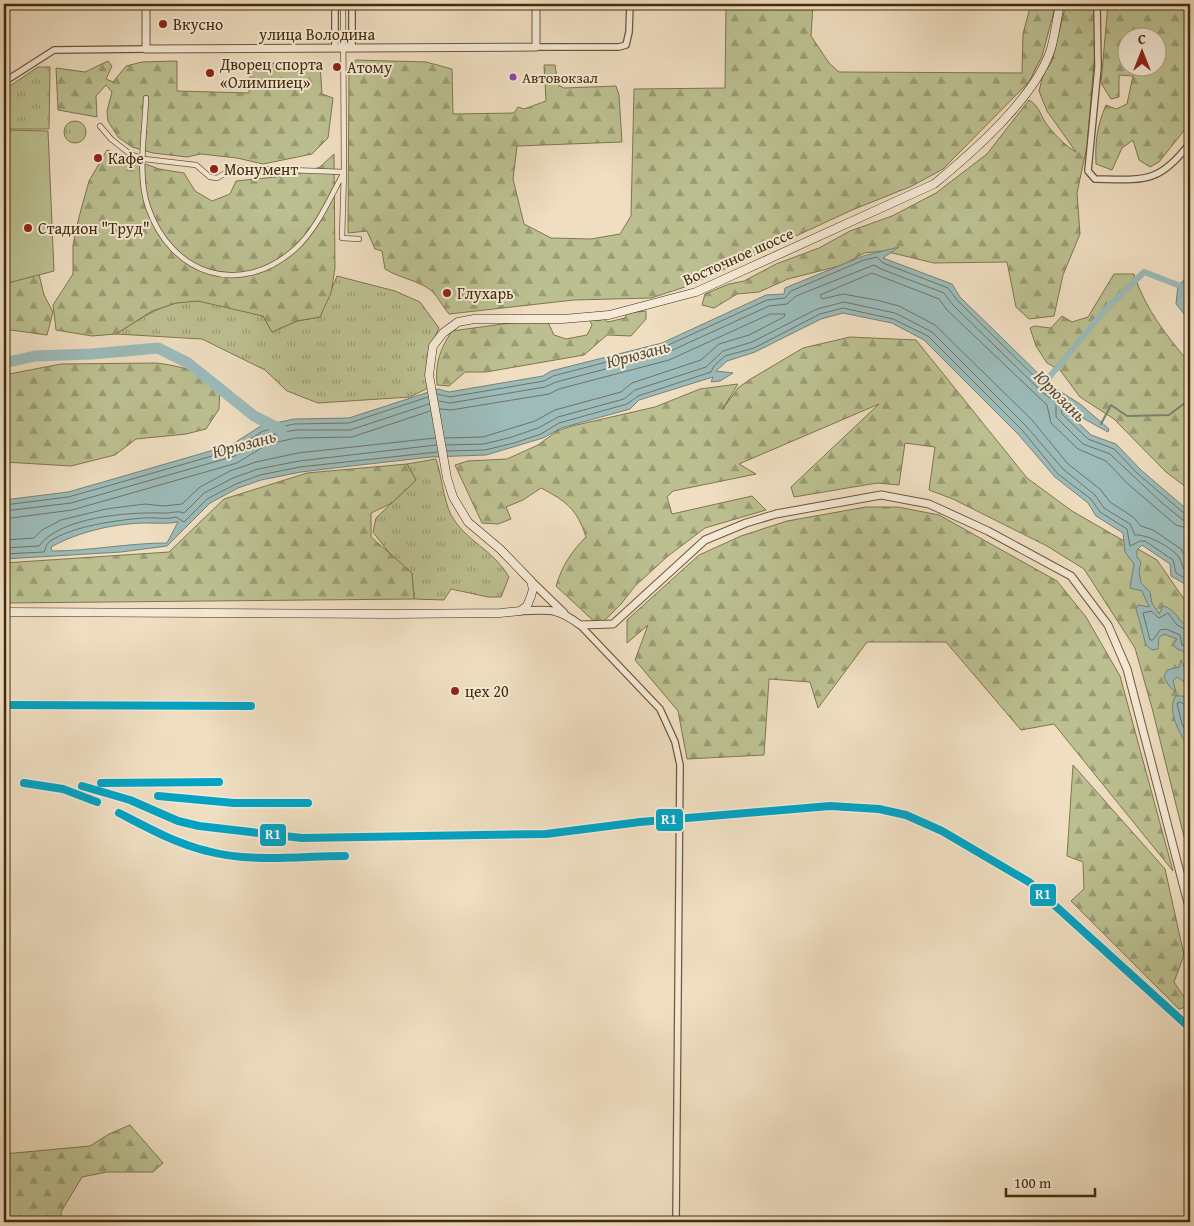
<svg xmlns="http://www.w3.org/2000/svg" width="1194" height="1226" font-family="'Gentium Book Plus',serif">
  <defs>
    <pattern id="grass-tufts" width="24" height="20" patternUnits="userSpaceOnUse" patternTransform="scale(1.25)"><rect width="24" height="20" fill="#bcc091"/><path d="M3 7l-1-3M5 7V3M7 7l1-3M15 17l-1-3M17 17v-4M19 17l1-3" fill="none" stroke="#9a9c75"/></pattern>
    <pattern id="forest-firs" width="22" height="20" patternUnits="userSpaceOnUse" patternTransform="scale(1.25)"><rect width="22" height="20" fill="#bcc091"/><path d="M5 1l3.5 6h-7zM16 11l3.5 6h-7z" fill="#9a9c75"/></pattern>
  </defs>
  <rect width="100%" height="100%" fill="#efdec1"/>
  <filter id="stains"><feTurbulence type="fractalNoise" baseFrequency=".004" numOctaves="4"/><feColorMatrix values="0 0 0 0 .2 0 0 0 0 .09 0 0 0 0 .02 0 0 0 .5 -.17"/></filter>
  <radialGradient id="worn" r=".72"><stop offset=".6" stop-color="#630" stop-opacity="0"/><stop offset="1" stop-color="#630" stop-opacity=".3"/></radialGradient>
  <path fill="url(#grass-tufts)" stroke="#80764e" d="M38,67H50L49,129H4V90Z
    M64 132a11 11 0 1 1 22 0a11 11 0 1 1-22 0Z
    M337,276L395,291L420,302L439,328L429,352L428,388L410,397L318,403L287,391L265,370L202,339L116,334C140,319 167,299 198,301C219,302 243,311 263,316L272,332L297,321L320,317Z
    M436,459C442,477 443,498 451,515C465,541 494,550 509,577L501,597H488L451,589L444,600L414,599L412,573L394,559L373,532L376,518L416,480L407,464Z"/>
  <path fill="url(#forest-firs)" stroke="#80764e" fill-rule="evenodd" d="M726,4H813L811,36L829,63L839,72L1022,73L1023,34L1031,4H1056L1042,56L1029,82L943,169L912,186L852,210L688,286L651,298L574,300L449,314C443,307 438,297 432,291C418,280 399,278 385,269L382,251L375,249L367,231L348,233L349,66L356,60L426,62L452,69L453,114L514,113L518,107L524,109L546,101L544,65H555L558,85L564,88L616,86L619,95L622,142L517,146L513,179L524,224L551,238L591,239L620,234L631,216L634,89L725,88Z
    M1066,4H1099L1087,146L1077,193L1080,234L1063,275L1054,316L1029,319L1016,307L1007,262L934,263L884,251L864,253L843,265L788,279L759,292L737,294L714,308L702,305L705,294L729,284L744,281L776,264L819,248L850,231L892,216L936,193L987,154L1029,100C1038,105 1040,113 1045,122C1053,133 1064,145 1076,152L1047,111L1039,91L1043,75L1052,61Z
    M1108,4H1190V123L1159,162L1150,167L1139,160L1133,140L1122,148L1112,170L1096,164C1095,142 1097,126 1106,105L1116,109L1127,104L1133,76L1119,75V97L1111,99L1101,83ZM1126,38H1156V68H1126Z
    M108,61L112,66L106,79L113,82L126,66L142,62L177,61V91L249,93L251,63L320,64L322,94L333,98L328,138L312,154L263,164L237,158L201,154L187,157L153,153L132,147L118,137L108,121L107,111L112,92L106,85L96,96L97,117L58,110L56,68L85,72Z
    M107,150L159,169L184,173L195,191L212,201L230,194L236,181L295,175L320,167L334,154L335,268L331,293L320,317L297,321L272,332L263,316L198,301L176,303L152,311L116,334L92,336L56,330L53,305L73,274V245L79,217L89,181Z
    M38,270L44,295L53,312L47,335L4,329V281Z
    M1114,274H1134C1145,309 1167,336 1190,364V490L1166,472L1114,419L1080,397L1060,370L1047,363L1036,346L1030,328L1034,326L1051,328L1062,316L1072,322L1088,317Z
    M646,311V319L631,336L607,335L584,355L486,372H465L449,386L437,385C435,363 440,349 452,331L546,318L554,335L566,339L587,335L592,325L588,317L599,316L608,322L625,318L627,313Z
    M850,337L916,340L1027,478L1072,511L1157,560L1184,599L1190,604V861L1152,708L1135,648L1084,569L1047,546L953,499L929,490L935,447L905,443L899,485L877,483L794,497L791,487L879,404L739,464L756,474L673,491L667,497L672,514L752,496L766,510L705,528L668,556L635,586L621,604L599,626L556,586C562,566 571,552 586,537C577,509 566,501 541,488L523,500L506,507L511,519L498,524L482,523L455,465L468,461L507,459L538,445L557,431L572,426L655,407L700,389L738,384L722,410L738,388L749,380L803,348Z
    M156,363C181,366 200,371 220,386L219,409L206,429L186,434L136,439L115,455L71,466L4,462V375L61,364Z
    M407,464L416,480L392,503L371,513V537L412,573L414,599L4,603V563L169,552L224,499L307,473Z
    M866,507H898L939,515L1057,581L1086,617L1120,676L1173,871L1054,724L1021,730L946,642H867L818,708L810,682L769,679L764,755L687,759L678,711L635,660L648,625L627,643V620L699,555L741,536L787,521Z
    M1073,765L1165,869L1184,955L1174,982L1190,1006L1179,1009L1071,901L1084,889L1083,862L1067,856Z
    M130,1125L163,1163L153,1172H107L82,1177L61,1212L62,1222H4V1154L90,1146L109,1134Z"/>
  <path fill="#bcc091" stroke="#80764e" d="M4,130L48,131L54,271L4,284Z"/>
  <path fill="#9cbbba" stroke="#788274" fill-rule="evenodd" d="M899,247L883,258L952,284L960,297L1050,385L1080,404L1109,429L1108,432L1061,406L1091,435L1116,444L1141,470L1190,512V587L1171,576L1170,564L1142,545L1137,550V557L1141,562L1139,571L1141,583L1150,592L1152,603L1159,614L1163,606C1177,609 1178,623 1190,628V650C1183,653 1178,650 1173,645L1177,639L1164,634L1159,637L1158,649L1152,650L1146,645L1136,609L1138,605L1149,607L1142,591L1130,588L1134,564L1125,552L1123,533L1096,516L1088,503L1055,477L1018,434L924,340L892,323L843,313L821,319L755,352L727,361L716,371L733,373L720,381L711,382L713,377L639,400L630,409L561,428L543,438L486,455L431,457L351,466L301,472L261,480L238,488L210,503L167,546L121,552L4,559V500L68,492L103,482L231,445L261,426L294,419L349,418L438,389L449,392L543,376L551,371L662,343L766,295L784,294L785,288L863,256ZM178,522L167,543C128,543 90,551 52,551L51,547C78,532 115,523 147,523C158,523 167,524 178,522Z
    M1190,276V321L1176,304L1178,285Z
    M1181,660L1185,669L1190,664L1188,672L1190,685L1177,677L1173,681L1176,692L1169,686L1164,677L1167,670L1179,667Z
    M1176,696H1183L1190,704V747C1180,737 1166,709 1176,696Z"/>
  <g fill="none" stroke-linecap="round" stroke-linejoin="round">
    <path stroke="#707462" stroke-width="1" d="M437,394L450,397L544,381L553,376L664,347L767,300L785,298L791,291L864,260L877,257L883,263L948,288L957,300L1047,389L1066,401L1061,409L1062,414L1088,439L1114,449L1138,474L1185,514L1190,515
      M439,401L450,403L545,387L556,382L666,353L769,306L787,304L796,296L874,265L881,269L944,293L953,305L1043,393L1056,402V417L1083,444L1110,454L1162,503L1183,520L1190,522
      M440,409L451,410L549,394L559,389L669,360L770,314H785L784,317L749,335L719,344L701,360L632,383L621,392L555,410L535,421L483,437L445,438
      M446,445L484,444L512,437L538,428L558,417L624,399L635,390L706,367L723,351L752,342L817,309L844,302L895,313L932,332L1026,426L1063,469L1095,495L1104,508L1130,524L1135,535C1147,534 1174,548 1180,559C1184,567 1181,569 1190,574
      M447,451L485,450L514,443L541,434L559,423L627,404L638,396L711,372L714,366L725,356L754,348L820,314L843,308L893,319L928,336L1022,430L1058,474L1091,499L1100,512L1127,529L1130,546L1140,541H1145L1173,560L1176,573L1190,581
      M4,505L68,497L104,487L233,450L263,431L294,424L349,423L428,397
      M4,511L71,503L235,456L265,436L295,430H350L429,404
      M4,519L72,510L237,463L268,444L296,438L352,437L430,411
      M1190,529L1176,525L1128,484L1106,461L1078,449L1051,423L1047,405L947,310L939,299L872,273L820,295L822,299L843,294L876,300L899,306L935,325L1032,420L1068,464L1100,489L1110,502L1133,517L1141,526L1153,530L1181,549L1190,566
      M4,540L34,538L42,530L61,520L106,509L145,504L163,506L182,504L200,487L230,471L256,462L298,453L435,438
      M4,548L39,546C60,517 128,512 162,513C170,514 176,510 184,513L204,493L233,478L258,469L299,461L436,445
      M4,554L44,552C46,548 46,545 49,542C71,526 118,520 144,518C156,517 164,520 176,517L184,522L207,499L236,484L260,475L300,467L437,452
      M1190,632L1177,625L1168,613L1159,618L1151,611L1143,613L1150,640H1153L1160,630L1166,629L1180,635L1182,645L1190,646
      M1190,708L1180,702L1177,703L1182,724L1190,740"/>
    <path stroke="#788274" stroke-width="2" d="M1101,424L1111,405L1127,416L1169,415L1190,399"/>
    <path stroke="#9cbbba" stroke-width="6" d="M1041,387L1105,310L1144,272L1178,285"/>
    <path stroke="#9cbbba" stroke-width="11" d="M4,363L35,356L92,354L158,348L188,363L254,416L282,430"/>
    <g stroke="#6e5838" stroke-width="6">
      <path id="pedestrian" d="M343,4L344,172L342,238L359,239
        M100,126L111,139L130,154L144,159L196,165L210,177L217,178L234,168L344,172C330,198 317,229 295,249C240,298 171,275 148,207C137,176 145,131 146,98"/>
    </g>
    <g stroke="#6e5838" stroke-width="8">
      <path id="minor" d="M335,4V48
        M352,4V48
        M1097,4L1098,67L1088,171L1095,179C1144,180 1159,184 1190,143
        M536,47H619L626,45L629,32L630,4
        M4,82L54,50L146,49
        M580,625L660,709L675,742L680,765L676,1222"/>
    </g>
    <g stroke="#6e5838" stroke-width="9">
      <path id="tertiary" d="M146,4V49L536,47V4
        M531,581L564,613
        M520,611C549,610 556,607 580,625L613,624L705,540L746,523L776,514L881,495L929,504L988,531L1071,576L1108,625L1127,669L1190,911"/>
    </g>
    <g stroke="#432c0a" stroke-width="9">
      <path id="secondary" d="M4,612L390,614L500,613L520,611L527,606L531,596L533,589L531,581L500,549L468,522L453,497L447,478L429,375L433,346L443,333L458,322L474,319H563L609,315L696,292L934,184C973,152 1035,98 1051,49C1055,34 1057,19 1060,4"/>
    </g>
    <use href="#pedestrian" stroke="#f5ead7" stroke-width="4.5"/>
    <use href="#minor" stroke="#f5ead7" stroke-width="5.5"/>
    <use href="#tertiary" stroke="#f5ead7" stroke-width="7"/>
    <use href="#secondary" stroke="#f5ead7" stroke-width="8"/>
    <g stroke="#f5ead7" stroke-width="11">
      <path id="rail-1" d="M4,705L251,706
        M24,783L63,789L97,802
        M101,783L219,782
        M82,786L130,800L178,821L199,826L302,838L546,834L640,822L830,806L879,809L906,815L942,831L1029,882L1190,1028
        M158,796L234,803H308
        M119,813C148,828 175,843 207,851C250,863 300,856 345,856"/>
    </g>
    <use href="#rail-1" stroke="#03a3c4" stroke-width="8"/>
  </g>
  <g fill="#8f2418" stroke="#f5ead7" stroke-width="2">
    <circle cx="163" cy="24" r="5"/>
    <circle cx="337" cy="67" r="5"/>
    <circle cx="210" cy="73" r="5"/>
    <circle cx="98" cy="158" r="5"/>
    <circle cx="214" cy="169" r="5"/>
    <circle cx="28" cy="228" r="5"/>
    <circle cx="447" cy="293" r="5"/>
    <circle cx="455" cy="691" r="5"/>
  </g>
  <circle fill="#8e44ad" stroke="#f5ead7" stroke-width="2" cx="513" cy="77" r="4.5"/>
  <g text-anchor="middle" stroke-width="4" stroke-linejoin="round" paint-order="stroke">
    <g font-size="15" fill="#432c0a" stroke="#f5ead7" text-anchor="start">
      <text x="522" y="83">Автовокзал</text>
    </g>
    <g font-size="16" fill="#432c0a" stroke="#f5ead7" text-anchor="start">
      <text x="173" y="30">Вкусно</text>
      <text x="220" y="70">Дворец спорта<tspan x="220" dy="18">«Олимпиец»</tspan></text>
      <text x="347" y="73">Атому</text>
      <text x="108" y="164">Кафе</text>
      <text x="224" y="175">Монумент</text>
      <text x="38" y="234">Стадион "Труд"</text>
      <text x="457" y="299">Глухарь</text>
      <text x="465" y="697">цех 20</text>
    </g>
    <g font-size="16" fill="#432c0a" stroke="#f5ead7">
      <text x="317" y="40">улица Володина</text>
      <text transform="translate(738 256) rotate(-24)" y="6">Восточное шоссе</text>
    </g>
    <g font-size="18" font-style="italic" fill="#595036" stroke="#f5ead7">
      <text transform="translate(638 354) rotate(-15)" y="6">Юрюзань</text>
      <text transform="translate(1060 396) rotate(45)" y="6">Юрюзань</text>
      <text transform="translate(244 444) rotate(-15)" y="6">Юрюзань</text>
    </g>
  </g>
  <g stroke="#f5ead7" stroke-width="2">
    <rect x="655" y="808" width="29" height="24" rx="5" fill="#03a3c4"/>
    <rect x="259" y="823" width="28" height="24" rx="5" fill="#03a3c4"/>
    <rect x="1029" y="883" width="28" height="24" rx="5" fill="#03a3c4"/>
  </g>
  <g font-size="14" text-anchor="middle" font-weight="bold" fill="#fff">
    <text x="669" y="824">R1</text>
    <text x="273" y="839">R1</text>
    <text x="1043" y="899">R1</text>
  </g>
  <rect width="1194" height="1226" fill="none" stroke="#efdec1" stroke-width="20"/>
  <rect x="5" y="5" width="1184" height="1216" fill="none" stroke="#432c0a" stroke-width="2.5"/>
  <rect x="10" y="10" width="1174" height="1206" fill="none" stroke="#432c0a"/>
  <g transform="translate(1142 52)"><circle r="24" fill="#f5ead7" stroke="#ae9e85"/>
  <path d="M0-4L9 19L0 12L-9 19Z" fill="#8f2418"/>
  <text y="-8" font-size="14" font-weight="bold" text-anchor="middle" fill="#432c0a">С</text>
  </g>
  <path d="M1006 1188v8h89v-8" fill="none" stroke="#432c0a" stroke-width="2.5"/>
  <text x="1014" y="1188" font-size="15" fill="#432c0a" stroke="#f5ead7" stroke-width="4" paint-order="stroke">100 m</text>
  <rect width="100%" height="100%" filter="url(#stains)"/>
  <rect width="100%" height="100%" fill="url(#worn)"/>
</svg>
